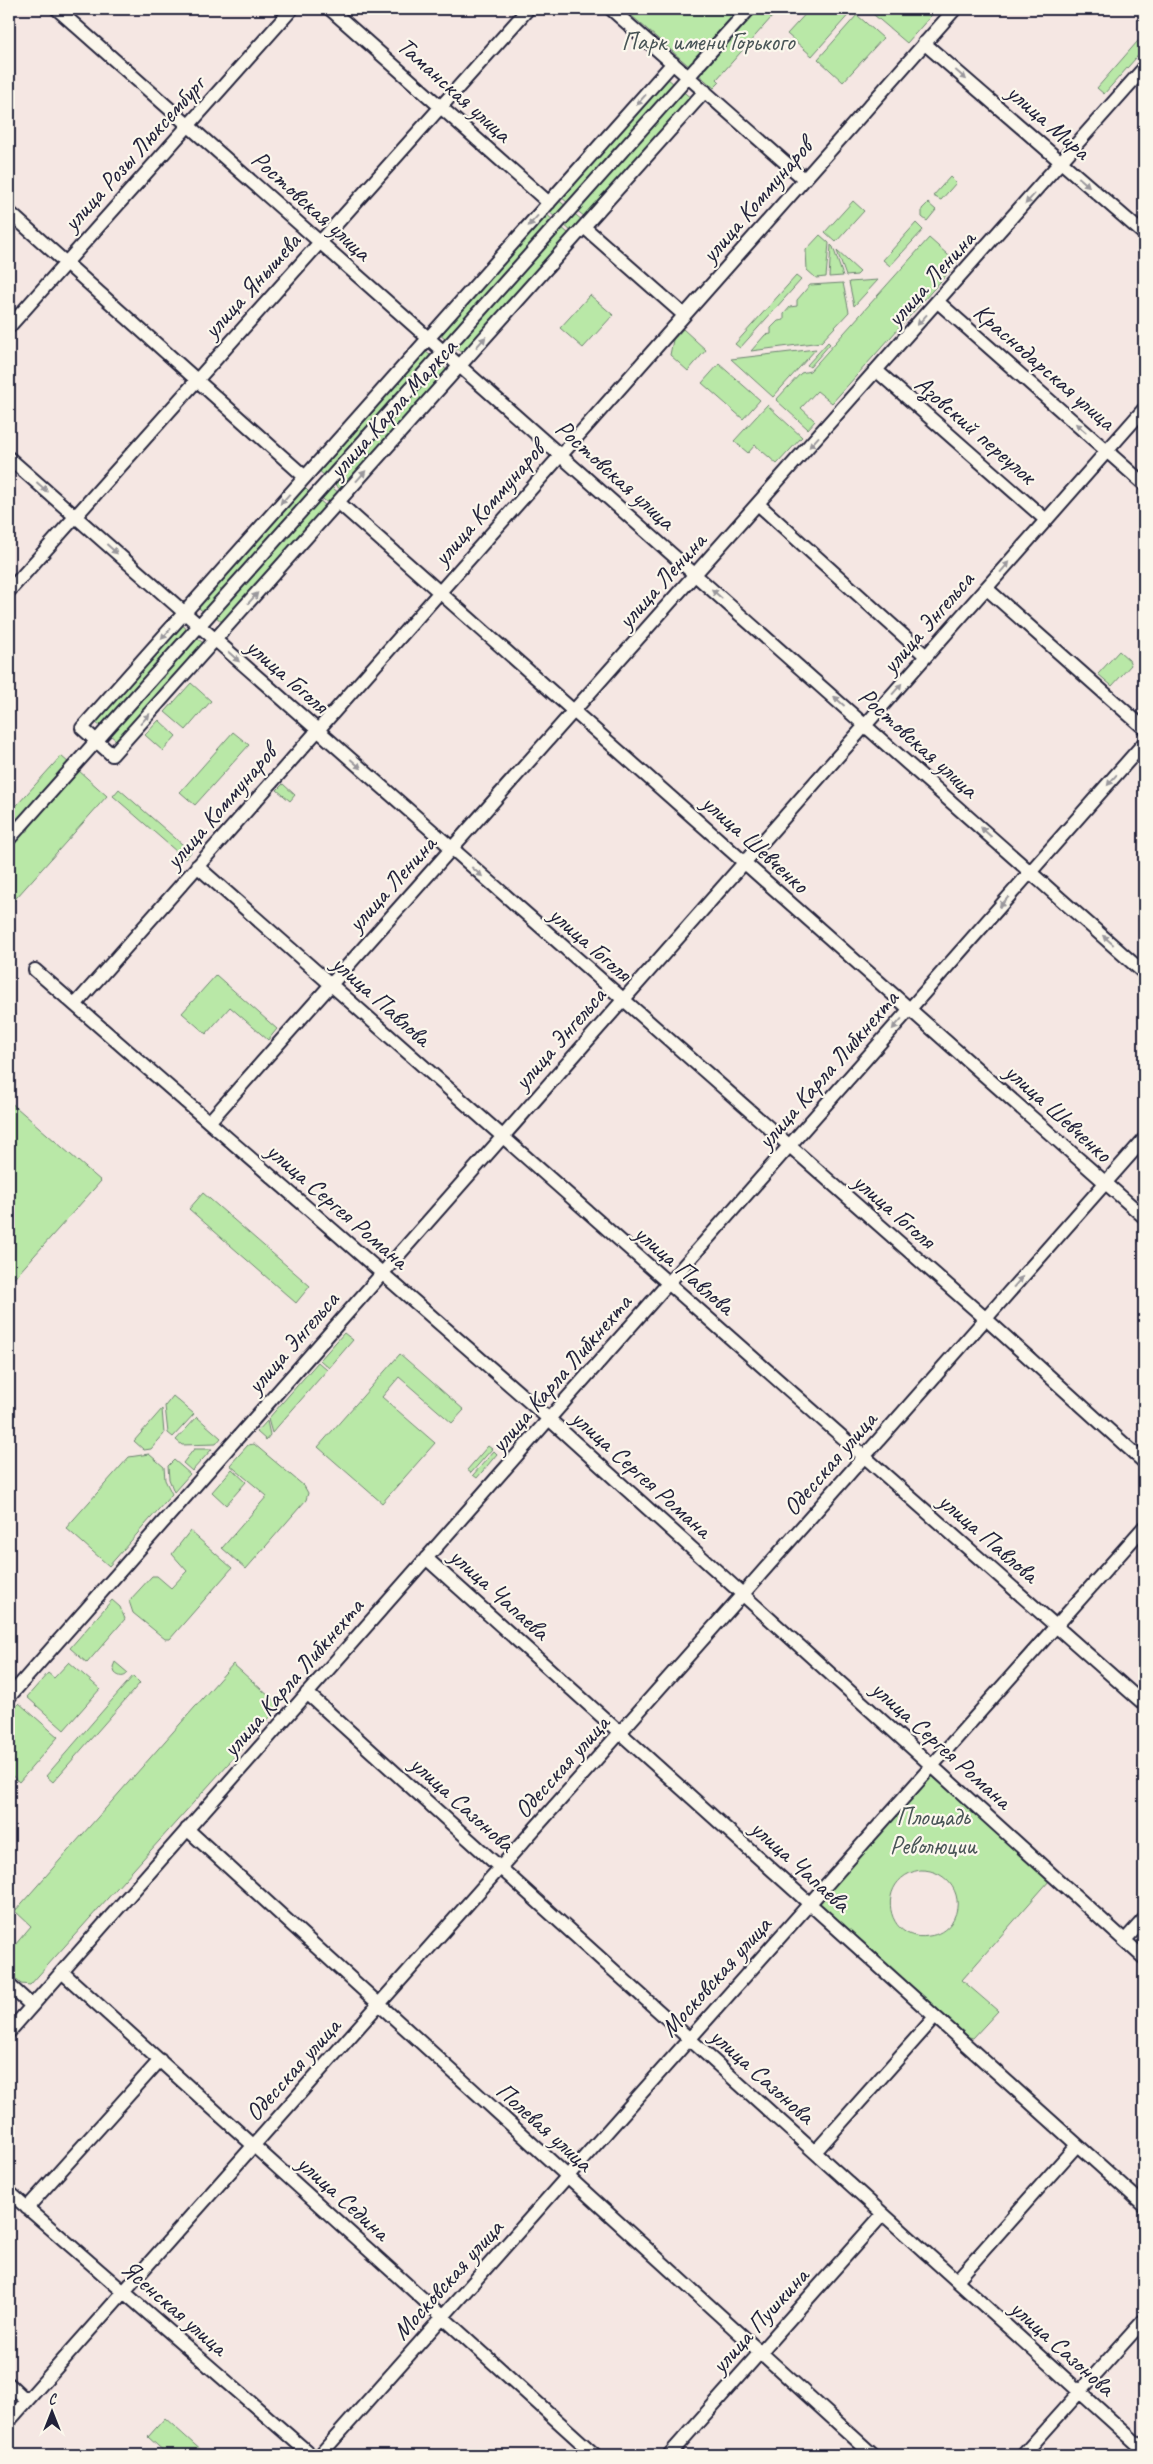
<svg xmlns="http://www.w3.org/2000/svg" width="1153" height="2464" font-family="Caveat,sans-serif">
  <rect width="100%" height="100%" fill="#f5e7e3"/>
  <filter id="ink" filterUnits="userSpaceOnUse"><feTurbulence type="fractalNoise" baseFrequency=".02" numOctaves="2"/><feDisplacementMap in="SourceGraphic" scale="10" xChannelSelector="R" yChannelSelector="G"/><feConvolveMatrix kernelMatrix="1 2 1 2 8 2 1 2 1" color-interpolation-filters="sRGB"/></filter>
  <g filter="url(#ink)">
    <path fill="#b9e8a7" stroke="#6e8571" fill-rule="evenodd" d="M624,9H779L717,79L720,82L714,88Z
      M810,9H850L852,11L812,56L787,34Z
      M867,9H937L907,43Z
      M857,15L883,38L843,82L818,59Z
      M1144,34V49L1104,94L1097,88Z
      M666,77L675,85L654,108H651V112L621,146L615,147L569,204L560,196Z
      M681,90L691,98L585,217L575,209Z
      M950,177L956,183L941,200L933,196Z
      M557,199L567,207L559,210L556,218L547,210Z
      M853,201L864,211L836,242L825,232Z
      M928,203L936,210L927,221L922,217V209Z
      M572,212L582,220L572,232L562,223L570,220Z
      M545,213L554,221L528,246L447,341L438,333Z
      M916,223L923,230L890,266L883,260Z
      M560,226L569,234L463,354L453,346L523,272Z
      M820,235L829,243L826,277L816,278L807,270L806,250Z
      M929,238L957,263L832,403L817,391L801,408L815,421L808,429L776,400L801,373L810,371Z
      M831,245L833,247L843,276L829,277Z
      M837,251L860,272L857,275L846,276Z
      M796,276L801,280L740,348L735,344Z
      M878,280L854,306L849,282Z
      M843,283L849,312L821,342L751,351L765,335L771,334V328L778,321L784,320V314L790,307L797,306V300L810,285Z
      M590,295L613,315L583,348L560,328Z
      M683,329L706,350L688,371L670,355L673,340Z
      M828,342L830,344L810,367L807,365Z
      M816,349L773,397L731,359Z
      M423,350L433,357L407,382L368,430L361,431L359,437L326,477L317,469Z
      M719,364L760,400L743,419L702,383Z
      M436,365L439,367L441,365L448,371L341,490L332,482Z
      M767,405L802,437L777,464L755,445L748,453L734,441Z
      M302,485L311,494C273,530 239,572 205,613L195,605Z
      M329,485L339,493L329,504L319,496L327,492Z
      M317,498L327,507L223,623L214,615L229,601L281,542L286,541Z
      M180,623L189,631L175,643L102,728L93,720Z
      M195,636L204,644L118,742L108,733L130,713L158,679L164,678L165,672Z
      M1119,651L1129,660L1131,665L1112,686L1098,674Z
      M191,683L211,701L186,730L165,712Z
      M159,720L176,736L163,751L145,735Z
      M233,732L249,745L195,805L180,792Z
      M61,756L69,763L9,833V814Z
      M78,770L107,796L9,906V845L23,833L28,831L30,825Z
      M283,784L295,795L290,801L277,790Z
      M119,789L191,852L185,859L113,796Z
      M216,975L277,1029L268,1040L230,1007L206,1034L182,1013Z
      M9,1101L101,1181L9,1284Z
      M203,1193L310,1286L296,1303L189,1209Z
      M344,1333L353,1340L329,1368L320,1360Z
      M400,1354L464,1410L452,1423L399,1377L382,1397L435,1443L382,1503L318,1447Z
      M318,1362L327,1370L272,1433L268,1419Z
      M173,1396L194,1414L173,1437L168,1433L165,1406Z
      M162,1409L164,1434L151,1449L144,1450L134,1441Z
      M197,1417L221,1438L216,1444L182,1445L176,1440Z
      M267,1421L270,1435L266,1440L257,1432Z
      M254,1444L304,1486L308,1493L306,1500L246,1569L222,1548L267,1496L230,1465L248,1445Z
      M488,1446L492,1449L471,1473L467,1470Z
      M194,1449H212L192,1471L183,1463Z
      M494,1451L497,1454L477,1478L473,1475Z
      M149,1454L164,1467L165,1480L172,1494L109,1566L66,1528L129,1457Z
      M174,1460L190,1474L174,1492L169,1479L168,1466Z
      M232,1469L246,1482L226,1505L212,1492Z
      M190,1531L232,1568L170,1639H165L133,1613L129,1601L152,1576H157L171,1588L187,1571L172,1554Z
      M112,1600L120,1607L125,1619L87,1663L70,1648Z
      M69,1662L100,1689L64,1730L27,1697L48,1673L54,1678Z
      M115,1662L128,1673C124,1678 119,1677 115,1673L113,1667Z
      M233,1664L280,1706L30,1985L21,1984L9,1973V1952L31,1926L15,1911Z
      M133,1676L140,1683L53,1782L46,1776Z
      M19,1703L58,1737L19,1782L9,1773V1714Z
      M930,1774L1050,1880L962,1980L998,2011L973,2038L969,2037L817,1902ZM920,1870C948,1869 968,1898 951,1923C946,1930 938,1935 929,1936C885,1944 874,1878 920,1870Z
      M165,2418L204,2453L201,2455H168L148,2437Z"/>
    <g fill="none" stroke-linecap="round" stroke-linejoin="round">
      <g stroke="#22223b" stroke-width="16">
        <path id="minor" d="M57,9L1144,973
          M330,9L549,203
          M611,9L804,179
          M924,43L1144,234
          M673,63L82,728L112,755L705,91
          M700,63L749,9
          M9,212L305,477
          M584,227L684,315
          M938,302L1144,484
          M9,327L292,9
          M877,371L1046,520
          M9,458L986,1319L1144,1462
          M338,502L1144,1217
          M758,504L926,656
          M986,588L1144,728
          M9,591L528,9
          M9,839L697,67
          M197,866L1144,1704
          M35,970L549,1419L1144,1958
          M75,1005L955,9
          M209,1122L1144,68
          M426,1558L1144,2205
          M307,1693L1144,2450
          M9,1697L1144,409
          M187,1829L873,2455
          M1125,1940L1144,1919
          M62,1972L595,2455
          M9,1985L32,2006
          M9,2032L1144,743
          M815,2152L935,2017
          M9,2192L311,2455
          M27,2208L160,2060
          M957,2280L1077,2145
          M9,2384L27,2401
          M9,2421L743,1594L1144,1139
          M320,2455L1144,1527
          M669,2455L883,2214
          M1023,2455L1144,2320"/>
      </g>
      <use href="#minor" stroke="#fbf7ec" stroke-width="12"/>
    </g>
    <defs><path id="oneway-solid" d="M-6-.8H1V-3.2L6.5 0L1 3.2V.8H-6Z" transform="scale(1.25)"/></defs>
    <g fill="#99979c">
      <use href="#oneway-solid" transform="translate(961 75) rotate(41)"/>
      <use href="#oneway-solid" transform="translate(641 100) rotate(132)"/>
      <use href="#oneway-solid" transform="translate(1084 182) rotate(41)"/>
      <use href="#oneway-solid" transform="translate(1030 199) rotate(132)"/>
      <use href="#oneway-solid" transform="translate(533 221) rotate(132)"/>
      <use href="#oneway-solid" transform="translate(922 320) rotate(132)"/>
      <use href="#oneway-solid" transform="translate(481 342) rotate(-48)"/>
      <use href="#oneway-solid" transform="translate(1081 428) rotate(-139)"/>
      <use href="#oneway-solid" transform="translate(814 442) rotate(132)"/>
      <use href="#oneway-solid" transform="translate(361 476) rotate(-48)"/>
      <use href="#oneway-solid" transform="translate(42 487) rotate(42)"/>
      <use href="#oneway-solid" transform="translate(285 499) rotate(132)"/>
      <use href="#oneway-solid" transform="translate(112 549) rotate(42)"/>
      <use href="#oneway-solid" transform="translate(1005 567) rotate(-49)"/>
      <use href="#oneway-solid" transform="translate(717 594) rotate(-138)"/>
      <use href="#oneway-solid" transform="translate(253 598) rotate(-48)"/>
      <use href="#oneway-solid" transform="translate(166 634) rotate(132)"/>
      <use href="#oneway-solid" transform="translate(234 657) rotate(42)"/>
      <use href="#oneway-solid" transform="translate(897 689) rotate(-49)"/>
      <use href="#oneway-solid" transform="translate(839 701) rotate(-138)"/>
      <use href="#oneway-solid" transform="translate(145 719) rotate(-48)"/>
      <use href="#oneway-solid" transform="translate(356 764) rotate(41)"/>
      <use href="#oneway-solid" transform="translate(1112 780) rotate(131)"/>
      <use href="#oneway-solid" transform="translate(986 832) rotate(-138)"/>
      <use href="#oneway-solid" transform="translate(477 872) rotate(41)"/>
      <use href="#oneway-solid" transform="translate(1004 902) rotate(131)"/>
      <use href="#oneway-solid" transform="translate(1108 940) rotate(-139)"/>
      <use href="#oneway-solid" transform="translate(897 1024) rotate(131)"/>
      <use href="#oneway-solid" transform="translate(1018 1282) rotate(-49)"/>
    </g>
  </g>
  <g text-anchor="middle" stroke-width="4.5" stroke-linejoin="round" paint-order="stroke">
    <g font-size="25" fill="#485456" stroke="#fbf7ec">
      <text x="708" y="50">Парк имени Горького</text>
      <text x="933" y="1825">Площадь<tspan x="933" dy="29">Революции</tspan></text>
    </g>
    <g font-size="25" fill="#22223b" stroke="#fbf7ec">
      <text transform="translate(455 89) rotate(42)" y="9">Таманская улица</text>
      <text transform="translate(1049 121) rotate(41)" y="9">улица Мира</text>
      <text transform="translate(133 153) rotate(-48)" y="9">улица Розы Люксембург</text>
      <text transform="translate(756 200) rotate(-49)" y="9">улица Коммунаров</text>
      <text transform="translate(312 205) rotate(42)" y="9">Ростовская улица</text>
      <text transform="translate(930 278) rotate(-48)" y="9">улица Ленина</text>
      <text transform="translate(251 285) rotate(-48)" y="9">улица Янышева</text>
      <text transform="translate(1045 366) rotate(41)" y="9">Краснодарская улица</text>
      <text transform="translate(392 408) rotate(-48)" y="9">улица Карла Маркса</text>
      <text transform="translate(976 429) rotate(41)" y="9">Азовский переулок</text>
      <text transform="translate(616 474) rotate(42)" y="9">Ростовская улица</text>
      <text transform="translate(488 503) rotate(-49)" y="9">улица Коммунаров</text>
      <text transform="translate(661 580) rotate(-48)" y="9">улица Ленина</text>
      <text transform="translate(927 622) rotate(-49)" y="9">улица Энгельса</text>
      <text transform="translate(288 675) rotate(41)" y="9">улица Гоголя</text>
      <text transform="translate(919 742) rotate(42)" y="9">Ростовская улица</text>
      <text transform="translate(220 806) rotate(-49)" y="9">улица Коммунаров</text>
      <text transform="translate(756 843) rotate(42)" y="9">улица Шевченко</text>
      <text transform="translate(391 883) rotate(-48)" y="9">улица Ленина</text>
      <text transform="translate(591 943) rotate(41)" y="9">улица Гоголя</text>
      <text transform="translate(382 1000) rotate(42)" y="9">улица Павлова</text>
      <text transform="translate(559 1038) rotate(-49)" y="9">улица Энгельса</text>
      <text transform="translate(827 1069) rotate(-49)" y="9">улица Карла Либкнехта</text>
      <text transform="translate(1059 1112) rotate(42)" y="9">улица Шевченко</text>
      <text transform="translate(338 1205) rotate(41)" y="9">улица Сергея Романа</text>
      <text transform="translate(895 1210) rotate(41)" y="9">улица Гоголя</text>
      <text transform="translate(685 1269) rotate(41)" y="9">улица Павлова</text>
      <text transform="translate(292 1342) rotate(-49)" y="9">улица Энгельса</text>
      <text transform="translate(560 1373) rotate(-49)" y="9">улица Карла Либкнехта</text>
      <text transform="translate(829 1463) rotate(-49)" y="9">Одесская улица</text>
      <text transform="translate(642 1473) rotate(42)" y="9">улица Сергея Романа</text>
      <text transform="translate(989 1537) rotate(41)" y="9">улица Павлова</text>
      <text transform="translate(500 1593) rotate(42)" y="9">улица Чапаева</text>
      <text transform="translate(292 1677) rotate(-49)" y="9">улица Карла Либкнехта</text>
      <text transform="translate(942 1744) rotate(42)" y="9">улица Сергея Романа</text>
      <text transform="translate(561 1766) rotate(-48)" y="9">Одесская улица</text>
      <text transform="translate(463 1803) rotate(42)" y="9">улица Сазонова</text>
      <text transform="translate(801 1865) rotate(42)" y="9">улица Чапаева</text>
      <text transform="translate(715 1976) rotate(-48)" y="9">Московская улица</text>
      <text transform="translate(292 2069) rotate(-48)" y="9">Одесская улица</text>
      <text transform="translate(763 2075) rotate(42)" y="9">улица Сазонова</text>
      <text transform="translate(545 2126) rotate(42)" y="9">Полевая улица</text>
      <text transform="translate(344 2197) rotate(42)" y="9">улица Седина</text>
      <text transform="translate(447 2279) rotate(-48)" y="9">Московская улица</text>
      <text transform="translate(175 2307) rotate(41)" y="9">Ясенская улица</text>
      <text transform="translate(759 2320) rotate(-48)" y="9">улица Пушкина</text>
      <text transform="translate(1063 2347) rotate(42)" y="9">улица Сазонова</text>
    </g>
  </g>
  <rect width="1153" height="2464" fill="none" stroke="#fbf7ec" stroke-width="30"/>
  <rect x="15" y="15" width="1123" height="2434" fill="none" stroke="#22223b" stroke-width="2" filter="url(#ink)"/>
  <g transform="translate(52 2412)" stroke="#fbf7ec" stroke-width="4" paint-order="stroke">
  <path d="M0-4L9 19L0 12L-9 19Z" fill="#22223b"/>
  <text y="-8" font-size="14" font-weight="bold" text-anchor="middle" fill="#22223b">С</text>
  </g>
</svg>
